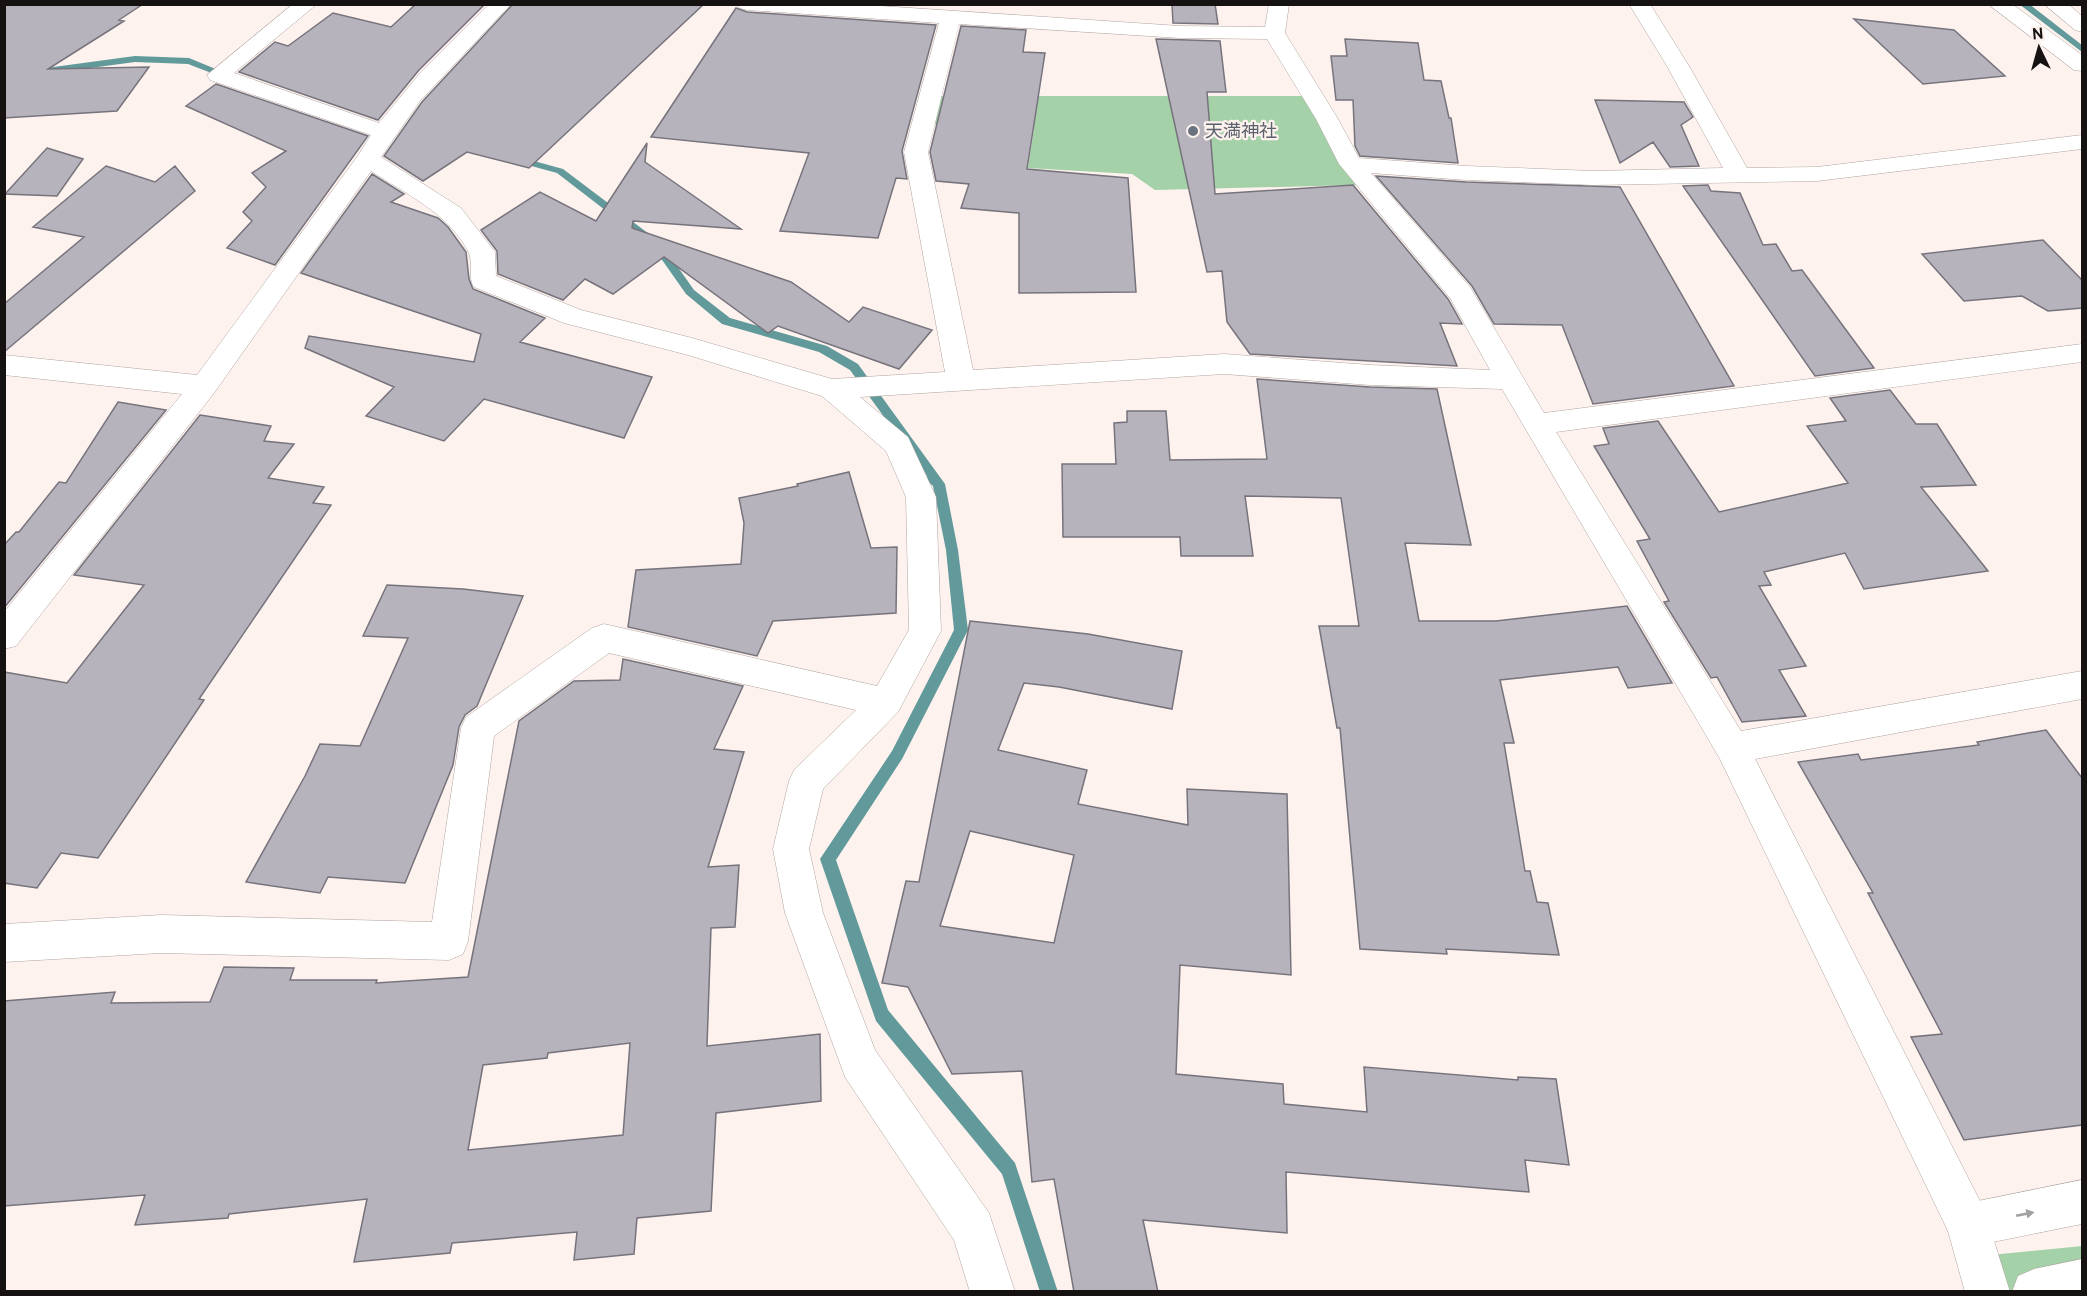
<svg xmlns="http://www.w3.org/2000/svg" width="2087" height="1296" font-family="Overpass,'Noto Sans JP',sans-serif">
  <rect width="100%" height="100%" fill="#fef2ee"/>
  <path fill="#a4d1a8" d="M931,96H1313L1357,185L1155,190L1132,174L1028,168L1034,129L923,124Z
    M2082,1246V1291H1991L1980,1256Z"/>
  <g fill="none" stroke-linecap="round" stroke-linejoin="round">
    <path fill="#629a9b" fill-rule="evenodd" d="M2019,4H2029L2082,45V52Z
      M135,56L189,58L235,77L227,79L188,64L135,62L46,74L42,71L46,68Z
      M516,156L563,169L661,243L694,290L730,318L827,346L858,364L945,484L958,550L968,630L902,759L836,860L888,1010L1015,1163L1058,1292H1040L1002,1174L876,1021L820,859L892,751L954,630L946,550L933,486L925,479L927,476L850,370L819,352L722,324L686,294L653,247L557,173L513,161L511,159Z"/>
  </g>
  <path fill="#b6b3bc" stroke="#76737c" stroke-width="1.5" fill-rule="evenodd" d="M4,4H143L119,20L124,21L48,69L149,67L117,111L4,118Z
    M416,4H485L419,70L378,120L239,72L275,42L288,46L333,13L391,27Z
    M513,4H704L529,168L467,152L423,181L384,156L422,102Z
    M1172,4H1215L1218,24L1173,23Z
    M736,8L747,12L936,25L902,151L907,179L896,178L878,238L780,231L809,153L651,137Z
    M1854,19L1954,30L2005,76L1923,84Z
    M961,26L1026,30L1023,52L1045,53L1027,169L1128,178L1136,292L1019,293V213L961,208L969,184L936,181L930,152Z
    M1156,39L1220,41L1226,92H1207L1215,194L1353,185L1448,299L1462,324L1440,323L1457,366L1250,354L1227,322L1222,271L1207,272Z
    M1345,39L1418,43L1424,80L1441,81L1449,118H1451L1458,163L1360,156L1355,146L1353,100H1336L1331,56H1347Z
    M216,84L368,136L275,265L227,248L252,221L243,212L266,187L252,173L286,151L186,106Z
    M1595,100L1684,102L1693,117L1681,125L1699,166L1670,167L1653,142L1620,163Z
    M647,143L645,162L741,229L633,221L632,228L791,282L849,322L863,307L932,330L899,369L778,326L768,333L664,257L613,294L585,279L563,300L498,274L497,251L481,230L540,192L596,221Z
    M47,148L83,159L57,196L5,194Z
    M106,166L155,182L175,166L195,191L4,352V304L84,237L33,227Z
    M372,174L404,194L391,202L438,218L448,227L466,252L469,279L473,289L545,318L520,342L652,377L624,438L484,399L444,441L366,416L394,387L305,348L309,336L474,362L481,334L301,273Z
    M1376,176L1466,182L1620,187L1734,386L1593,404L1562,325L1494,324L1472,286Z
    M1708,185L1711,191L1740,193L1763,245L1776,244L1792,271L1802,270L1874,368L1815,376L1683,186Z
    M2043,240L2082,280V308L2048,311L2022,296L1964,301L1922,254Z
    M1257,379L1370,387L1437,389L1471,545L1405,543L1419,621H1496L1627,606L1672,683L1628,688L1618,667L1500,680L1514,743H1504L1525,871H1530L1537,902L1548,903L1559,955L1446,949L1447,954L1360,949L1340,728H1337L1319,626H1359L1341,498L1245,496L1253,556H1181L1180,537H1063L1062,464H1116L1114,423L1127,422V411H1166L1170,460L1267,459Z
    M1890,390L1916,424H1937L1976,485L1921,487L1988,571L1864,589L1845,553L1764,572L1771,585L1759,586L1806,666L1779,670L1806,716L1742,722L1717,677L1711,678L1664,602L1669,601L1637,541L1650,539L1594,446L1609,444L1603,428L1658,421L1719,512L1848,483L1807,426L1846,421L1830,398Z
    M118,402L166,410L4,608V545L16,532H19L59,482L66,483Z
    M200,415L271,426L264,441L294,444L268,478L324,487L313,503L331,505L199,699L204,700L98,858L61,853L37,888L4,883V672L67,683L144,585L74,575Z
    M849,472L871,548L897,547L896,613L773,621L757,656L628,627L636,570L741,564L744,523L739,498L798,486L797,484Z
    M387,585L463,589L523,596L477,706L465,715L459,727L453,765L405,883L328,877L320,893L246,882L305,776L320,744L360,746L408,638L363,636Z
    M970,621L1088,634L1182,651L1172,709L1059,687L1024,683L998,750L1087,770L1078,804L1188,825L1187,789L1287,794L1291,975L1180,965L1176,1074L1283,1084L1284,1104L1367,1112L1364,1067L1518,1080V1077L1556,1079L1569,1165L1525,1160L1529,1192L1286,1172L1287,1233L1143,1220L1158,1292H1074L1054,1179L1032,1182L1022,1071L952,1074L908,987L882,983L906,881L919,882ZM970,831L1074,855L1054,943L940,926Z
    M623,659L743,686L714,749L744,752L708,867L739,865L735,927L711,928L707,1046L820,1034L821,1101L716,1113L711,1211L637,1218L634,1254L574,1260L577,1232L452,1243L450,1253L354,1262L367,1199L229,1214L228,1218L135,1225L145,1195L4,1206V1001L115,992L111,1003L210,1002L224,967L294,968L290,980H377L376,983L468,977L519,721L574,681L620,680ZM630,1043L623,1135L468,1150L483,1065L547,1058L548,1053Z
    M2046,730L2082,778V1125L1964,1140L1911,1037L1942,1034L1868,893H1873L1798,762L1858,754L1861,760L1979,745L1977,742Z"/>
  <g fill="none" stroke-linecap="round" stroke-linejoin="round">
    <g stroke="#b0a5a1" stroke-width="1">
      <path id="street" d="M293,4H317L234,73L379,123L421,72L489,4H511L420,101L381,157L461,208L495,252L496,276L581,310L692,338L832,379L945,372L904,152L939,23L747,10L740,8L737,4H851L1180,26L1265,27L1269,4H1289L1285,33L1338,119L1359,158L1466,166L1593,171L1723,168L1667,66L1629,4H1650L1689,66L1747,168L1817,167L2082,135V149L1817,181L1593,185L1466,180L1371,173L1470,287L1544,413L2082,344V362L1556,432L1741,731L2082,671V699L1755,759L1984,1209L2010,1292H1965L1948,1231L1720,759L1502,389L1370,385L1224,374L860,397L908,437L936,497L941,631L898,712L823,789L809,849L823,913L875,1050L989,1213L1015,1292H970L954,1240L845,1077L785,913L773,849L789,781L794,770L856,710L609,653L494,736L468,941L463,954L449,960L161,953L4,962V924L161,915L432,922L461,728L466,717L592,628L604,624L877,686L909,630L906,497L886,451L822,396L688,355L564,323L474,287C467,276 474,262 468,251C448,213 406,194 371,171L214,393L16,646L4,649V612L182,394L4,375V355L197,375L357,157L371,135L210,80L207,75ZM959,24L1180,38L1267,39L1316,119L1339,164L1450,298L1490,370L1370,365L1224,354L973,370L928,152Z
        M1988,4H2012L2082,55V71L2074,70Z"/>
    </g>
    <g stroke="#b0a5a1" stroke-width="1">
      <path id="secondary" d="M2044,4H2068L2082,16V32L2075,30Z
        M2082,1180V1224L1968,1247L1952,1241L1946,1225L1952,1209L1968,1203Z
        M2082,1259V1292H2012L2018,1276L2034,1269Z"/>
    </g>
    <use href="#street" fill="#fff" fill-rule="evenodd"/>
    <use href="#secondary" fill="#fff" fill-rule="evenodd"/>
  </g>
  <defs><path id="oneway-solid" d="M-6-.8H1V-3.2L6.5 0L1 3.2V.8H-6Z" transform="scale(1.5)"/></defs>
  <use fill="#a2a0a0" href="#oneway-solid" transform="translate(2025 1214) rotate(-11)"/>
  <circle fill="#6b7280" stroke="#fef2ee" stroke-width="2" cx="1193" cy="131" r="6"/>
  <g text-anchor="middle" stroke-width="4.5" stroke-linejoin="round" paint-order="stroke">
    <g font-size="18" fill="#5b616d" stroke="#fef2ee" text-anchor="start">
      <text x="1205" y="137">天満神社</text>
    </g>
  </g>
  <rect width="2087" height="1296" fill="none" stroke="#161211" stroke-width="12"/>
  <g transform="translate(2039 48) rotate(355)" stroke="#fef2ee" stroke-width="4.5" paint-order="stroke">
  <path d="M0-4.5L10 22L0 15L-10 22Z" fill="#161211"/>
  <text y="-9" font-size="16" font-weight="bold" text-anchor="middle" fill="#161211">N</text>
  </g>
</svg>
